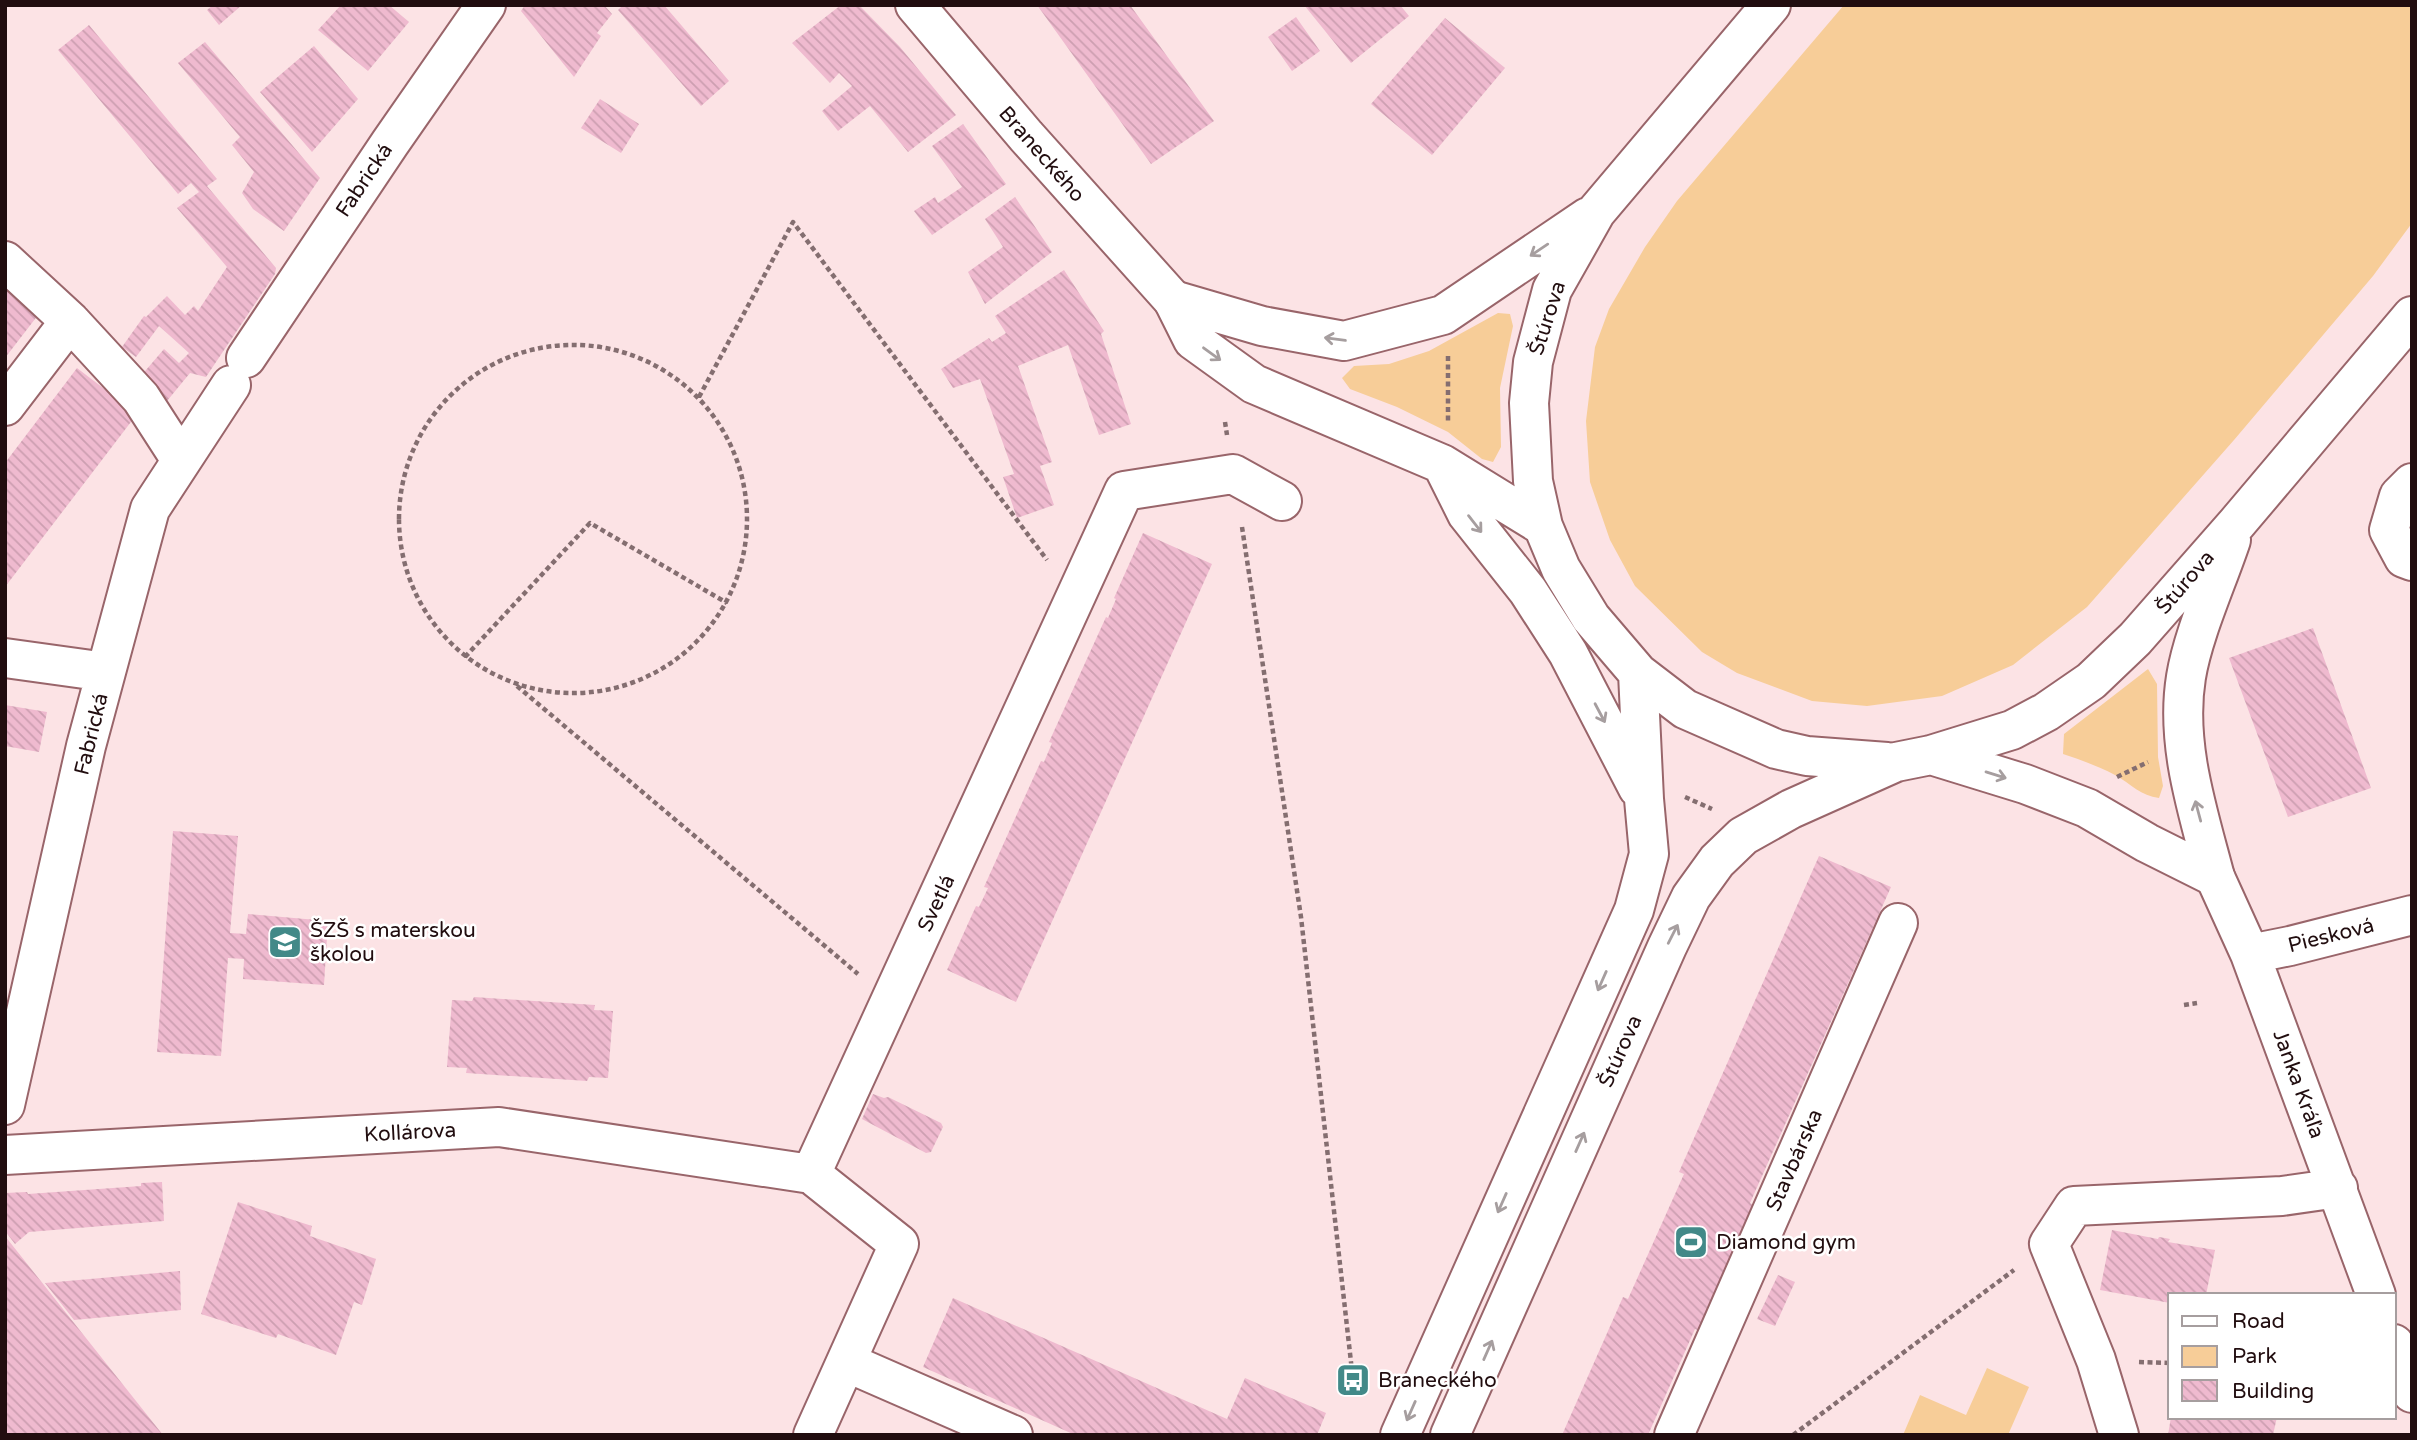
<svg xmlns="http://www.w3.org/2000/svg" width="2417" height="1440" font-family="'Varela Round',sans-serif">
  <defs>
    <pattern id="building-back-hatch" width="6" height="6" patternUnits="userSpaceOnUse" patternTransform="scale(1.75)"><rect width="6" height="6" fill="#efbacf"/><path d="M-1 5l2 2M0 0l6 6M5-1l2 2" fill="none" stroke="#cd9fb1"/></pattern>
  </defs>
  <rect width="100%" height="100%" fill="#fce3e5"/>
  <path fill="#f7cd98" d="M1844,5H2412V223L2373,276L2234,440L2087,607L2013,665L1942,696L1867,706L1812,701L1737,673L1702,652L1635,586L1610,540L1590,482L1586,421L1595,347L1609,309L1645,247L1677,201Z
    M1498,313L1510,314L1513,326L1500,388L1501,447L1493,462L1482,459L1448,432L1397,407L1350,389L1342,378L1354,366L1389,364L1429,351Z
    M2148,669L2157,684L2158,757L2163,786L2159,798C2141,796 2131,784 2115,775C2098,766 2081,760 2063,754L2064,734Z
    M1987,1368L2029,1387L2008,1435H1903L1920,1395L1966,1415Z"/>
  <path fill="url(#building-back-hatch)" d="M213,5H242L219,25L207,10Z
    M341,5H389L409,22L368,71L318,30Z
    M525,5H604L612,14L597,33L601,36L574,77L521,11Z
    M623,5H664L729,81L701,106L618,10Z
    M841,5H859L900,47L956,115L908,152L870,106L838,131L822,111L852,86L839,73L830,83L792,43Z
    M1037,5H1130L1214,121L1151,164Z
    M1304,5H1400L1409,16L1351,63Z
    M1296,17L1320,51L1292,71L1268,37Z
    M1445,18L1505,68L1432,155L1371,104Z
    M89,25L217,179L207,186L276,268L275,274L206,377L190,373L167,401L140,377L164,349L179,363L189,353L159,326L136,357L122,347L144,316L146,317L167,296L185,315L194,306L198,311L227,267L177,208L199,192L191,183L178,194L58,50Z
    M205,42L320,178L284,231L253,209L242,193L254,172L232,145L240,137L178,63Z
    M314,46L358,99L312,152L260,92Z
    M600,99L639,124L621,153L581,128Z
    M963,124L1006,184L932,235L914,211L935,197L938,203L962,187L932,146Z
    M1015,197L1052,252L985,304L968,272L1003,247L985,219Z
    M1064,270L1104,331L1101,334L1131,424L1099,435L1068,345L1018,366L1052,462L1040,466L1054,505L1017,518L1003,477L1014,474L980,379L953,388L941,369L989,338L992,342L1006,333L995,316Z
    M5,276L45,306L5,358Z
    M77,368L137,414L5,587V463Z
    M1143,533L1212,564L1016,1002L947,970L976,906L979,907L988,888L984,887L1041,761L1044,762L1052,743L1049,742L1106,617L1108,618L1116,599L1114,598Z
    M2313,628L2371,788L2288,817L2229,658Z
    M5,705L47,712L39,752L5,746Z
    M173,831L238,836L230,933L246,934L248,914L328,921L324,985L243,979L244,959L228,958L221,1056L157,1052Z
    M1819,856L1891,887L1750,1203L1756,1207L1699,1331L1695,1329L1648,1435H1562L1623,1297L1628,1299L1684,1174L1679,1172Z
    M474,997L595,1005L594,1010L613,1011L608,1078L589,1077L587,1081L466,1073L467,1068L447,1067L452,1000L472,1001Z
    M873,1094L884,1098L888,1097L941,1123L943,1127L931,1152L926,1153L862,1119Z
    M162,1182L164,1221L29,1232L15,1244L5,1231V1193L27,1192L28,1194L141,1186V1183Z
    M238,1202L312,1226L310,1236L376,1259L362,1305L354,1302L336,1355L278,1334L276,1338L201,1314Z
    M2112,1230L2158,1239L2159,1237L2165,1238L2170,1239L2168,1242L2215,1250L2206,1295H2170V1303L2100,1290Z
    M5,1236L163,1435H5Z
    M180,1271L181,1310L74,1320L45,1283Z
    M1778,1275L1795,1282L1775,1326L1757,1319Z
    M953,1298L1227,1419L1245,1378L1326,1413L1317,1435H1075L923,1367Z
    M2171,1417H2277L2273,1435H2168Z"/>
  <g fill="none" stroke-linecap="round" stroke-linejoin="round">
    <g stroke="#99656a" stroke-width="42">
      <path id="minor" d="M915,5L1026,136L1173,300
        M5,261L70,321L141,398L181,460
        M246,358L390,143L486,5
        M5,406L70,321
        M2412,483L2399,496L2389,530L2404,558L2412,561
        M5,658L106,672
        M2215,877L2250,954L2376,1295
        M2250,954L2290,946L2412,915
        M5,1105L86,746L150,509L231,385
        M5,1155L499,1127L811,1174
        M2394,1344L2412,1393
        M846,1362L1013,1435
        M813,1435L899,1244L811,1174L1124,491L1233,474L1282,501
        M1674,1435L1898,923
        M2119,1435L2096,1360L2049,1244L2074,1206L2282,1196L2338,1188"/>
    </g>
    <g stroke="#99656a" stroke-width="42">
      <path id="major" d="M1771,5L1596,212L1552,290L1533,362L1529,403L1533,481L1543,526L1561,569L1591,618L1638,673L1685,709L1776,749L1807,756L1887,762
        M1173,300L1262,326L1344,341L1443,315L1588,217
        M1173,300L1193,340L1254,384L1442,464L1543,526
        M1442,464L1467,514L1528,591L1568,653L1638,788
        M1931,755L2025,784L2087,808L2147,843L2215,877
        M2215,877C2198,812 2175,744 2186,677C2193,634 2217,582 2231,540
        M1400,1435L1634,910L1649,854L1644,799L1638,673
        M1450,1435L1667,947L1691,897L1717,861L1743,836L1791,809L1896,762L1931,755L2012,730L2046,712L2091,681L2135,639L2237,523L2412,316"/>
    </g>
    <path stroke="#846e70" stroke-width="4.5" stroke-dasharray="5 3.5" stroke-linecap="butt" d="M399 519a174 174 0 1 1 348 0a174 174 0 1 1-348 0Z
      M1448,356V424
      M699,397L793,222L1047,560
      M1225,422L1227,435
      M1242,527L1301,917L1353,1380
      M465,657L590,523L727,603
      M517,686L858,974
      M2117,777L2148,762
      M1685,797L1712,809
      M2184,1005L2197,1003
      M2139,1362L2170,1363
      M1793,1435L2014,1270"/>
    <use href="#minor" stroke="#fff" stroke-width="38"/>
    <use href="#major" stroke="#fff" stroke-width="38"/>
  </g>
  <defs><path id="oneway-shaft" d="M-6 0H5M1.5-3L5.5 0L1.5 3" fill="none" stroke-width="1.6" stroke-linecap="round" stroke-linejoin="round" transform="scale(1.75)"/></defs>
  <g stroke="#a69e9f">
    <use href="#oneway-shaft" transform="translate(1539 250) rotate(146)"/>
    <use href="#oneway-shaft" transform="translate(1335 339) rotate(-172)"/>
    <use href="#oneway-shaft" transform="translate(1212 354) rotate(36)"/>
    <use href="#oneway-shaft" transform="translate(1475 524) rotate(52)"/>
    <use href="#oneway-shaft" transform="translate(1600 713) rotate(62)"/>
    <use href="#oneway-shaft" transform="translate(1996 775) rotate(17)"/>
    <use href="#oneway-shaft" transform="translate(2198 811) rotate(-105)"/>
    <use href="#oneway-shaft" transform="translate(1673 934) rotate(-63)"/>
    <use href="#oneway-shaft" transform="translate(1602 981) rotate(114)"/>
    <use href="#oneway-shaft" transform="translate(1580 1142) rotate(-66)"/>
    <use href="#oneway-shaft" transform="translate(1502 1203) rotate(114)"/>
    <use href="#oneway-shaft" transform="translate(1488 1350) rotate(-66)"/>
    <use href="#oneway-shaft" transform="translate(1411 1411) rotate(114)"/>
  </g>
  <defs>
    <g id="school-square" transform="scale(1.75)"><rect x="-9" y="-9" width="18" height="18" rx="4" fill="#428988" stroke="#fff"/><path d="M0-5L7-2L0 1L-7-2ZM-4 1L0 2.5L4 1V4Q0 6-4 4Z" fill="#fff"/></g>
    <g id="stadium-square" transform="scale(1.75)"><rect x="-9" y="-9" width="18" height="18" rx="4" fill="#428988" stroke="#fff"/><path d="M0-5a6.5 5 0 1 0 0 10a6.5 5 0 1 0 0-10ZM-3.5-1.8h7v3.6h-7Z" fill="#fff"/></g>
    <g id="bus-square" transform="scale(1.75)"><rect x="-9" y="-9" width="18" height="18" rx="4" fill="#428988" stroke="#fff"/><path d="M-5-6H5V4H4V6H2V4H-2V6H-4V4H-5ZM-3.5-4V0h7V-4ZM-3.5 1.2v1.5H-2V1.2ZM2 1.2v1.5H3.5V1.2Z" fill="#fff"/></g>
  </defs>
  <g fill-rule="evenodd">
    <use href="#school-square" x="285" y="942"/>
    <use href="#stadium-square" x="1691" y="1242"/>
    <use href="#bus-square" x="1353" y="1380"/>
  </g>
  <g text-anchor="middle" stroke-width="5" stroke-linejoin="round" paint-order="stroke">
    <g font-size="21" fill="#210d0f" stroke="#fff">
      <text transform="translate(1042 154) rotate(49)" y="7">Braneckého</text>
      <text transform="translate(364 180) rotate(-56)" y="7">Fabrická</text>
      <text transform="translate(1547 318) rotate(-72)" y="7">Štúrova</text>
      <text transform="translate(2185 582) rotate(-49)" y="7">Štúrova</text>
      <text transform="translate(91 734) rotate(-76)" y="7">Fabrická</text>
      <text transform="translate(936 903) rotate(-65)" y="7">Svetlá</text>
      <text transform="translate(2331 935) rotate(-14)" y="7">Piesková</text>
      <text transform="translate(1620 1051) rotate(-66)" y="7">Štúrova</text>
      <text transform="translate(2299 1084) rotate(70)" y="7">Janka Kráľa</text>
      <text transform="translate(410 1132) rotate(-3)" y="7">Kollárova</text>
      <text transform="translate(1794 1160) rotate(-66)" y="7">Stavbárska</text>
    </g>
    <g font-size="21" fill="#210d0f" stroke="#fff" text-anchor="start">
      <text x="310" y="937">ŠZŠ s materskou<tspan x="310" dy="24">školou</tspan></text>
      <text x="1716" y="1249">Diamond gym</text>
      <text x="1378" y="1387">Braneckého</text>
    </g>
  </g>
  <rect width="2417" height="1440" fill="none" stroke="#210d0f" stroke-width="14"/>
  <rect x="2168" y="1293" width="228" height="126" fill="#ffffff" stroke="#a69e9f" stroke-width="2"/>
  <rect x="2182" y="1316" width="35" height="10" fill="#ffffff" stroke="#a69e9f" stroke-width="2"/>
  <text x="2232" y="1328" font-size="21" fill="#210d0f">Road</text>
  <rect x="2182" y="1346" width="35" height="21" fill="#f7cd98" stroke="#a69e9f" stroke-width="2"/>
  <text x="2232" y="1363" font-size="21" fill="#210d0f">Park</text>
  <rect x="2182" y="1380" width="35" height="21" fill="url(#building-back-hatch)" stroke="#a69e9f" stroke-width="2"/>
  <text x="2232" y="1398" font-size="21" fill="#210d0f">Building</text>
</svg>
